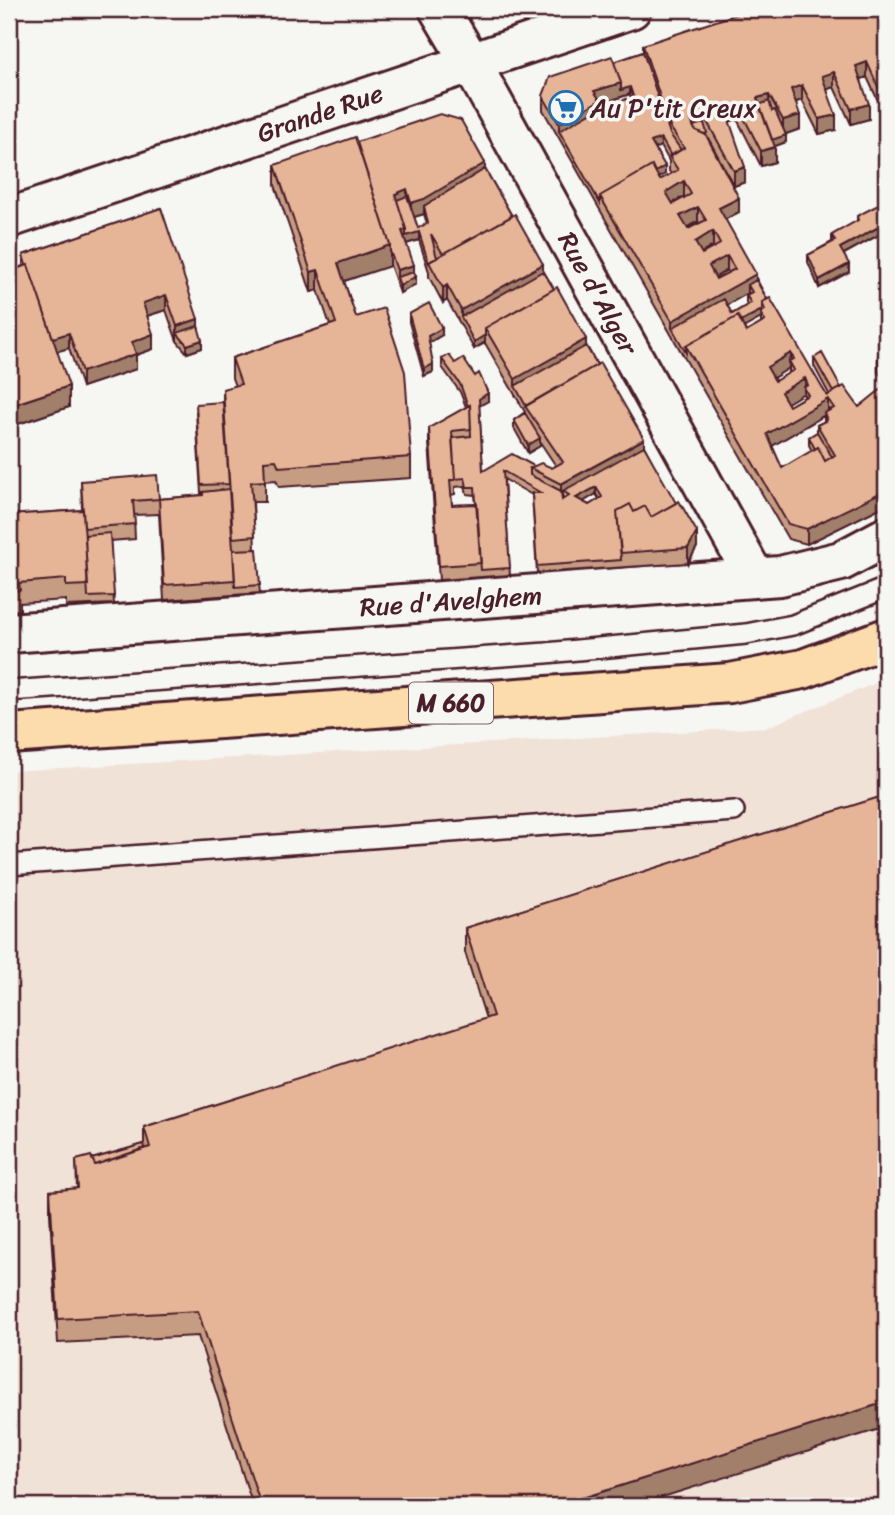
<svg xmlns="http://www.w3.org/2000/svg" width="895" height="1515" font-family="Sriracha,sans-serif">
  <rect width="100%" height="100%" fill="#f6f6f2"/>
  <filter id="ink" filterUnits="userSpaceOnUse"><feTurbulence type="fractalNoise" baseFrequency=".0143" numOctaves="2"/><feDisplacementMap in="SourceGraphic" scale="14" xChannelSelector="R" yChannelSelector="G"/><feConvolveMatrix kernelMatrix="1 2 1 2 8 2 1 2 1" color-interpolation-filters="sRGB"/></filter>
  <g filter="url(#ink)">
    <path fill="#f1e2d7" d="M886,679V1506H9V771L767,727Z"/>
    <g fill="none" stroke-linecap="round" stroke-linejoin="round">
      <g stroke="#4a1f2b" stroke-width="24">
        <path id="lane" d="M9,691L546,653L746,634L793,625L886,588
          M9,865L734,811"/>
      </g>
      <g stroke="#4a1f2b" stroke-width="44">
        <path id="street" d="M471,63L755,578
          M9,633L780,576L841,561L886,537"/>
      </g>
      <g stroke="#4a1f2b" stroke-width="44">
        <path id="secondary" d="M439,9L471,63
          M9,218L631,9"/>
      </g>
      <g stroke="#4a1f2b" stroke-width="44">
        <path id="primary" d="M9,734L730,683L803,669L886,638"/>
      </g>
      <use href="#lane" stroke="#f6f6f2" stroke-width="19"/>
      <use href="#street" stroke="#f6f6f2" stroke-width="38"/>
      <use href="#secondary" stroke="#f6f6f2" stroke-width="38"/>
      <use href="#primary" stroke="#fcdcac" stroke-width="38"/>
    </g>
    <path fill="#c69c82" stroke="#4a1f2b" stroke-width="2" fill-rule="evenodd" d="M886,9V103L880,105L867,77L861,79L869,119L851,124L834,87L827,89L836,130L819,134L802,100L796,102L800,129L786,134V142L775,146V162L761,166L737,119L729,122L745,182L734,186L707,136L739,212L725,219L767,299L827,396L829,394L814,366V358L859,407L886,388V503L882,507L807,544L788,539L543,110V96L614,62L643,52V45ZM630,94L632,103L629,105L608,109L600,107V104ZM661,146L669,161V171L671,174L660,180L658,177L665,174L655,148ZM684,196L685,198L673,204L672,203ZM698,221L699,223L688,229L687,227ZM713,246V247L702,254L701,253ZM727,270L728,273L716,279L715,277ZM748,293L746,295V303L747,305L732,314L727,305ZM761,318V324L746,332L744,327ZM789,368V373L775,381L773,378ZM804,393V397L789,406L787,403ZM824,416V422L817,425V432L809,437V445L812,451L782,468L772,446Z
      M357,142L485,169L644,446L697,547L688,563L537,573L532,495L504,479L510,575L439,580L429,443V428L466,407L460,392L442,367V359L455,363L488,401L479,406L483,471L534,466L552,468L556,466L540,442V446L528,453L514,428V420L525,412L485,343L474,349L447,300L443,303L429,277V272L419,240L406,244L416,284L400,293L390,265L344,281L356,317L411,457V478L279,487L276,480L265,481V502H253L255,549L260,593L164,600L159,514L134,515L135,539L110,541L114,604L66,606V600L20,603V610L9,611V515L82,510L81,481L159,499L203,495V493H201L196,412L223,402V389L235,386L232,378V358L330,325L318,290L311,292L275,185V165ZM424,214L427,224L418,228L414,217ZM465,486L467,494L475,495L476,504L452,505L451,495L455,494V487ZM596,494L599,499L589,505L583,502Z
      M161,208L198,326L202,348L187,353L177,341L166,310L147,316L153,349L136,355V369L82,387L69,348L57,351L69,407L9,427V271L23,266V255Z
      M886,208V231L844,254L849,272L819,288L808,262V255L832,242V235L857,221V216Z
      M409,314L442,335L429,343L433,372L424,376L409,322Z
      M886,321V382L878,372V357L884,352L878,340V325Z
      M886,795L634,1506H253L198,1336L58,1343L50,1215V1191L77,1189L76,1160L92,1159L144,1144V1127L486,1019L465,952V928Z"/>
    <path fill="#a17f6a" stroke="#4a1f2b" stroke-width="2" d="M867,62V77L856,81V66Z
      M834,72V87L822,91V76Z
      M621,83L630,87V94L600,104V115L559,131V124L594,91Z
      M802,85V100L791,104V89Z
      M886,89V103L880,105V91Z
      M769,95V109L760,112L757,98Z
      M737,104V119L725,123V108Z
      M869,104V119L851,124V109Z
      M800,115V129L783,135V120Z
      M836,115V130L819,134V119Z
      M704,116V131L693,134L691,120Z
      M786,135V142L770,148V140Z
      M661,138V146L651,150V142Z
      M775,147V162L761,166V151Z
      M485,163V177L424,206V214L411,218V203Z
      M665,166V174L607,207L603,201Z
      M745,167V182L734,186V171Z
      M684,181V196L666,207V192Z
      M407,189V204L397,208L395,194Z
      M739,198V212L719,223V208Z
      M698,207V221L680,231V216Z
      M886,223V231L840,256V248Z
      M406,229L419,232V240L406,244L402,231Z
      M713,231V246L695,257V242Z
      M390,245V266L338,283V263Z
      M727,256V270L709,281V266Z
      M543,264V279L461,317V310Z
      M849,264V272L819,288V280Z
      M414,265V277L416,276V284L400,293V286L397,277V270Z
      M318,270V290L311,292V272Z
      M756,274V288L748,285V293L676,334L672,328V321Z
      M447,285V300L443,303V288Z
      M166,295V310L143,317V303Z
      M762,310L761,318L692,357L689,351Z
      M198,319V334L177,333V341V326Z
      M442,328V335L428,343V336Z
      M69,333V348L52,353V338Z
      M153,334V349L136,355V369L82,387V372L132,342Z
      M485,335V342L474,349V342Z
      M586,339V354L515,386V379Z
      M202,340V348L187,353V345Z
      M791,353V364L789,361V368L767,382V367Z
      M433,364V372L424,376V369Z
      M805,378V390L804,387V393L781,407V392Z
      M69,386V407L9,427V406Z
      M488,393V401L479,406V399Z
      M828,399V413L767,449V434Z
      M540,438V446L528,453V445Z
      M644,439V454L563,491V498L561,499V484Z
      M596,487V494L576,506V498Z
      M886,488V503L882,507L807,544V529Z
      M697,532V547L688,563V548Z
      M886,1402V1427L634,1506H557Z"/>
    <path fill="#e6b597" stroke="#4a1f2b" stroke-width="2" fill-rule="evenodd" d="M752,9H886V89L880,91L867,62L856,66L869,104L851,109L834,72L822,76L836,115L819,119L802,85L791,89L800,115L783,120L769,95L757,98L775,147L761,151L737,104L725,108L745,167L734,171L704,116L691,120L695,130L706,135L739,198L719,208L756,274L672,321L600,196L652,166L660,180L678,170L669,156L684,148L670,127L643,45ZM684,181L691,194L673,204L666,192ZM698,207L706,220L688,229L680,216ZM713,231L720,244L702,254L695,242ZM727,256L735,269L716,279L709,266Z
      M643,52L670,134L681,150L671,156L661,138L651,142L665,166L655,172L652,166L600,196V203L559,131L606,104L608,109L626,99L629,105L635,102L630,87L621,90V83L614,62Z
      M612,56L621,83L594,91L600,100L559,124L543,96L550,77Z
      M769,101L772,111L775,110L786,135L772,140L759,105Z
      M440,114L461,120L485,163L424,199L411,203L407,189L395,194L406,229L402,231L414,265L397,270L390,251V245L357,142Z
      M704,123L707,133L704,134L695,130L693,126Z
      M355,137L390,245L338,263L356,317L384,308L405,372L411,457L279,467L276,460L264,461L265,481L251,482L255,536L233,538L223,389L241,384L232,358L336,323L318,270L311,272L275,165Z
      M485,169L512,216L443,254L431,234L437,258L429,262V264L419,232L406,236V229L397,200L407,196L418,228L428,223L424,206Z
      M884,202L886,208V223L840,248L849,264L819,280L808,255L835,241L832,235L858,220L857,216Z
      M161,208L198,319L177,326L166,295L143,303L153,334L132,342L136,354L82,372L69,333L53,338L28,265H26L23,255Z
      M515,214L543,264L461,310L447,285L443,288L429,262Z
      M28,265L69,386L9,406V271Z
      M543,271L554,289L485,328V335L474,342L461,317Z
      M414,272L416,276L400,286L397,277Z
      M756,280L767,299L762,302V310L741,321L738,316L686,346V353L672,328L724,299L732,314L751,303L746,295L752,292L748,285Z
      M557,287L586,339L515,379L485,328Z
      M770,298L827,396L844,386L859,407L885,386L886,388V488L882,492L807,529L788,524L686,346L738,316L746,332L765,321L761,313L765,310L762,302ZM791,353L794,359L789,361L794,370L775,381L767,367ZM805,378L808,385L804,387L808,395L789,406L781,392ZM828,399L834,408L824,413L827,420L817,425L835,455L825,461L818,447L782,468L767,434Z
      M429,303L442,328L428,336L433,364L424,369L409,314Z
      M886,321V340L878,325Z
      M198,326L202,340L187,345L177,333Z
      M586,346L597,365L526,406L515,386Z
      M886,350V368L878,357Z
      M822,353L841,388L833,392L814,358Z
      M449,355L455,363L463,358L475,376L479,373L488,393L479,399L483,471L512,454L534,466L530,468V475L561,491L562,500L569,495L563,491L644,446L676,503L651,517L645,506L634,512L630,504L617,511L621,560L537,566L532,493H541L503,471L510,568L481,570L475,487H467L465,478L455,479L452,438L471,436L470,405L468,406L460,384L442,359ZM596,487L602,497L589,505L576,498Z
      M600,363L644,439L561,484L530,468L541,463L552,468L563,462L525,406Z
      M223,402L229,484L201,485L196,404Z
      M470,405L471,429L452,431L455,480H450L452,505L477,504L481,563L439,566L429,428Z
      M525,413L540,438L528,445L514,420Z
      M817,432L832,457L825,461L818,447L815,449L809,437Z
      M157,475L159,499L133,501L135,524L84,528L81,481Z
      M229,489L235,580L164,585L159,499L203,495V492Z
      M679,501L697,532L688,548L621,553L617,511L630,504L634,512L645,506L651,517Z
      M83,510L88,585L66,586V579L19,583L20,590L9,591V515Z
      M110,533L114,596L88,597L85,535Z
      M257,549L260,585L235,587L233,550Z
      M886,795V1402L557,1506H261L198,1311L58,1319L50,1191L78,1188L76,1160L91,1156L95,1165L150,1147L144,1127L493,1016L465,928Z
      M144,1144L145,1148L95,1165L92,1159Z"/>
  </g>
  <defs>
    <g id="supermarket-ring" transform="scale(1.75)"><circle r="9.5" fill="#f6f6f2" stroke="#1f6fb2" stroke-width="1.5"/><path d="M-6-5.5h2.5l.6 2H6L4.5 2H-2.5L-4.4-4H-6ZM-1.5 3.2a1.3 1.3 0 1 0 .1 0ZM3 3.2a1.3 1.3 0 1 0 .1 0Z" fill="#1f6fb2"/></g>
  </defs>
  <g fill-rule="evenodd">
    <use href="#supermarket-ring" x="566" y="108"/>
  </g>
  <g text-anchor="middle" stroke-width="7" stroke-linejoin="round" paint-order="stroke">
    <rect fill="#f6f6f2" stroke="#7e6067" stroke-width="2" x="409" y="682.5" width="84" height="41" rx="5"/>
    <g font-size="24" font-weight="bold" fill="#4a1f2b">
      <text x="451" y="711">M 660</text>
    </g>
    <g font-size="26" fill="#4a1f2b" stroke="#f6f6f2" text-anchor="start">
      <text x="590" y="117">Au P'tit Creux</text>
    </g>
    <g font-size="26" fill="#4a1f2b" stroke="#f6f6f2">
      <text transform="translate(320 113) rotate(-19)" y="9">Grande Rue</text>
      <text transform="translate(598 293) rotate(61)" y="9">Rue d'Alger</text>
      <text transform="translate(451 601) rotate(-4)" y="9">Rue d'Avelghem</text>
    </g>
  </g>
  <rect width="895" height="1515" fill="none" stroke="#f6f6f2" stroke-width="35"/>
  <rect x="18" y="18" width="860" height="1480" fill="none" stroke="#4a1f2b" stroke-width="2.5" filter="url(#ink)"/>
</svg>
